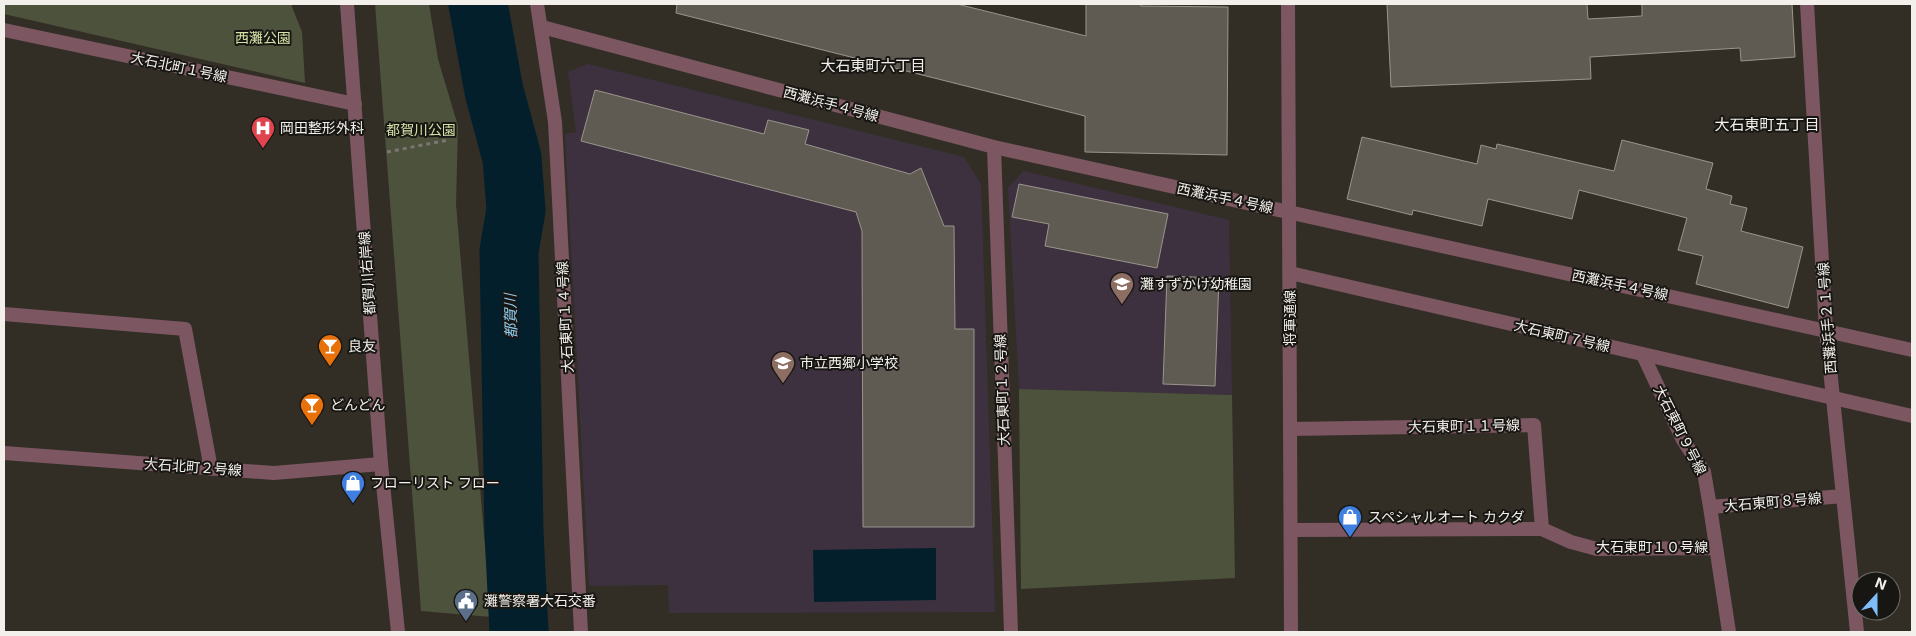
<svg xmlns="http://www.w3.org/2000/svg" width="1916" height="636" font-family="Inter,'Noto Sans JP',sans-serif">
  <rect width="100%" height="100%" fill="#322e26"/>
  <path fill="#3d3140" d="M588,64L964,157L981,184L995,612L669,613L668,585L589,586L565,134L576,132L568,72Z
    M1024,171L1229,220L1232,395L1019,389L1008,187Z"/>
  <path fill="#4d523c" d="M4,4H291L302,32L305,83L4,14Z
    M375,4H429L438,59L458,126L456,204L491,617L421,611Z
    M1019,389L1232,395L1235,578L1021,589Z"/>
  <path fill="#041f2c" d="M936,548V600L814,602L813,550Z"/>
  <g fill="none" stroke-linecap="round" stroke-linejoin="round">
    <path stroke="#041f2c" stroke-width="59" d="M478,4L494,91L512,158L516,210L509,251L514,532L519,632"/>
  </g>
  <path fill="#5f5b53" stroke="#9a958c" d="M677,4H957L1086,36V4H1141V6L1228,7L1227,155L1085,152V116L676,13Z
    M1387,4H1587L1588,19L1642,16V4H1792L1795,57L1741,61L1740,48L1590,57L1591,79L1391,87Z
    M595,90L764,134L768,120L809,130L805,144L910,174L921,168L944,226H954L955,329H974V527H863L862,231L856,212L581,141Z
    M1362,137L1477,164L1481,145L1496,149L1497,144L1614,171L1622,140L1713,163L1706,189L1732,196L1730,204L1747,208L1741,231L1803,247L1788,308L1696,284L1703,256L1678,250L1687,218L1579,190L1572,219L1488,199L1482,226L1413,210L1412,215L1347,199Z
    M1019,184L1168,214L1157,268L1045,246L1049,224L1012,217Z
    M1167,276L1219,278L1215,386L1163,384Z"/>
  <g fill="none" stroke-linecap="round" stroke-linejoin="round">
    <path stroke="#7a7670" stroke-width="3" stroke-dasharray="4 4" stroke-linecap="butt" d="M387,152L448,140"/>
    <path stroke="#7c5762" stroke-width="14" d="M1290,273L1912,416"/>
    <path stroke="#7c5762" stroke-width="14" d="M537,4L555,122L581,632
      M1807,4L1826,330L1857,632
      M542,27L994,147L1912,350
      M4,30L355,104
      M994,147L1011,632
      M4,314L185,329L211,469
      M1643,355L1683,440L1704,472L1710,507
      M1290,429L1534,425L1542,529
      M4,453L274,473L381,464
      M1291,530L1542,529L1571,542L1597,549L1716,548
      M1729,632L1710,507L1843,496"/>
    <path stroke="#7c5762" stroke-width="14" d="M347,4L381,464L398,632
      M1288,4L1291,632"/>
  </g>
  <defs>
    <g id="hospital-pin" transform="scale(1.25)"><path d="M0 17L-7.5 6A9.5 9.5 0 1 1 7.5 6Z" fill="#e0444e" stroke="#181613"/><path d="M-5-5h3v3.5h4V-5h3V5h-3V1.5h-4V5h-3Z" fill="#fff"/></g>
    <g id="school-pin" transform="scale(1.25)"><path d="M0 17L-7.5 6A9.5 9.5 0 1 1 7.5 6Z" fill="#8d6e63" stroke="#181613"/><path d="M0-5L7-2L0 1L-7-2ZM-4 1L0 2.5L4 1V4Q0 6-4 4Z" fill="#fff"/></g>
    <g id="bar-pin" transform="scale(1.25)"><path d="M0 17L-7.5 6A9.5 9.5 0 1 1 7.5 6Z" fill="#e8710a" stroke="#181613"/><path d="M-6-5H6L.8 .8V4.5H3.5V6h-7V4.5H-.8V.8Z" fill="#fff"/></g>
    <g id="shop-pin" transform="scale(1.25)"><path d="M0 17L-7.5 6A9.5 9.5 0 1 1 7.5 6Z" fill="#3f7fe0" stroke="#181613"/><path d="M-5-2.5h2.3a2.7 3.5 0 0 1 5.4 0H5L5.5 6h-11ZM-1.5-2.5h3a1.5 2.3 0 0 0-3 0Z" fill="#fff"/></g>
    <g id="civic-pin" transform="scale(1.25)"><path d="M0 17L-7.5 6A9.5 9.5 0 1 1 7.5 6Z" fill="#5c6f8a" stroke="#181613"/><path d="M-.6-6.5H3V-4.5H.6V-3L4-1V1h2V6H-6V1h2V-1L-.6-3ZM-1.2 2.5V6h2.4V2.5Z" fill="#fff"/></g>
  </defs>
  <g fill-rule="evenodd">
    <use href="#hospital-pin" x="263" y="128"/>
    <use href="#school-pin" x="1122" y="284"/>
    <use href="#bar-pin" x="330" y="346"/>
    <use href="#school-pin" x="783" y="363"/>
    <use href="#bar-pin" x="312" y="405"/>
    <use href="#shop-pin" x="353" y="483"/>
    <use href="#shop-pin" x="1350" y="517"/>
    <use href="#civic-pin" x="466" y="601"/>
  </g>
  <g text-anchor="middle" stroke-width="4" stroke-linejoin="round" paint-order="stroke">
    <g font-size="14" fill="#d5e3a6" stroke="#181613">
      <text x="263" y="43">西灘公園</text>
      <text x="421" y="135">都賀川公園</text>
    </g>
    <g font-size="14" fill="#f3f0eb" stroke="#181613">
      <text transform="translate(179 67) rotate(12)" y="5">大石北町１号線</text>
      <text transform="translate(831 104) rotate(15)" y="5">西灘浜手４号線</text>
      <text transform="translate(1225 198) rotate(12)" y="5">西灘浜手４号線</text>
      <text transform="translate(367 273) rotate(-94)" y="5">都賀川右岸線</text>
      <text transform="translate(1620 285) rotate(12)" y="5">西灘浜手４号線</text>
      <text transform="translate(565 317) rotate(-93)" y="5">大石東町１４号線</text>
      <text transform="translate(1290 318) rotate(-90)" y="5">将軍通線</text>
      <text transform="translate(1827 318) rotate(-94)" y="5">西灘浜手２１号線</text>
      <text transform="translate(1562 336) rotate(13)" y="5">大石東町７号線</text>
      <text transform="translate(1002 390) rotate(-92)" y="5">大石東町１２号線</text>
      <text transform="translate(1464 426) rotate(-1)" y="5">大石東町１１号線</text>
      <text transform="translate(1680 430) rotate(63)" y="5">大石東町９号線</text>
      <text transform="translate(193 467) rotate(4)" y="5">大石北町２号線</text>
      <text transform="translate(1773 502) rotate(-5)" y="5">大石東町８号線</text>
      <text x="1652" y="552">大石東町１０号線</text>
    </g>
    <g font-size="14" fill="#f3f0eb" stroke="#181613" text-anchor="start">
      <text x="280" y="133">岡田整形外科</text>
      <text x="1140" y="289">灘すずかけ幼稚園</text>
      <text x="348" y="351">良友</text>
      <text x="800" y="368">市立西郷小学校</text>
      <text x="330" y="410">どんどん</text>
      <text x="370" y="488">フローリスト フロー</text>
      <text x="1368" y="522">スペシャルオート カクダ</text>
      <text x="484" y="606">灘警察署大石交番</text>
    </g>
    <g font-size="15" fill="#f3f0eb" stroke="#181613">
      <text x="873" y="71">大石東町六丁目</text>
      <text x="1767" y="130">大石東町五丁目</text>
    </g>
    <g font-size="15" font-style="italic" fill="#8ecef1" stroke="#181613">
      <text transform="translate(511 316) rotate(-91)" y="5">都賀川</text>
    </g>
  </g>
  <rect width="1916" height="636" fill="none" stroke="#f3f0eb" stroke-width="10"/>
  <g transform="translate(1876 596) rotate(21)"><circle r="24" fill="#181613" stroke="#706d69"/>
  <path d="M0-4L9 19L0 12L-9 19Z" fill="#7fbdfa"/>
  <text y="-8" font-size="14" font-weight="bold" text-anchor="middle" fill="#f3f0eb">N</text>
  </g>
</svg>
